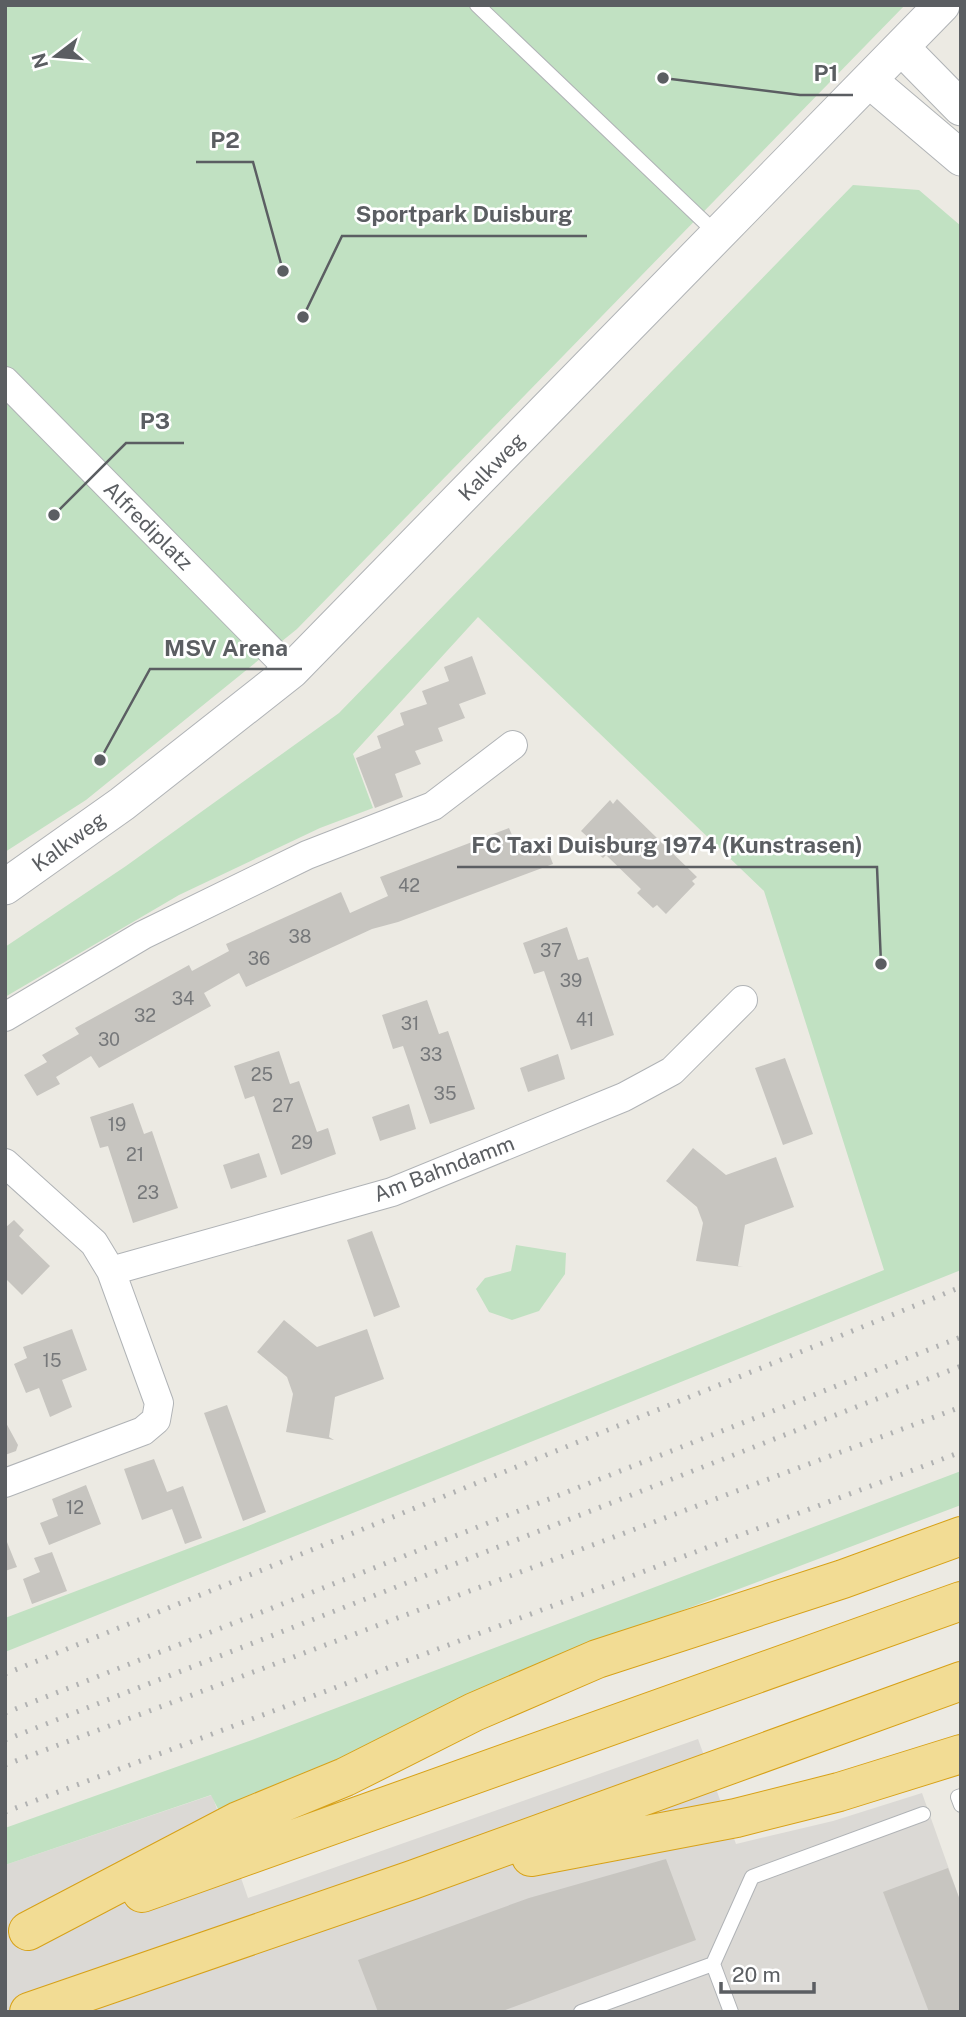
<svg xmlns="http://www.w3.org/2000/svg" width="966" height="2017" font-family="'Public Sans',sans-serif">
  <rect width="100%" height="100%" fill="#eceae3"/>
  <path fill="#dbd9d5" d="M698,1739L736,1844L833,1821L922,1793L961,1903V2012H5V1865L212,1795L248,1898Z"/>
  <path fill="#c1e1c2" d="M5,5H905L297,629L86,800L5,852Z
    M853,185L919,190L961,226V1270L5,1652V1618L248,1526L884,1270L764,891L478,617L353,754L373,808L320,828L179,895L5,997V947L126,866L339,713Z
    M516,1245L566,1253L565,1274L539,1311L512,1320L489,1312L476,1289L485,1278L511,1271Z
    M961,1471V1505L593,1644L220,1813L211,1795L5,1865V1828L252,1740Z"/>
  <path fill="#c7c5c0" d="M472,656L486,694L459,704L465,718L438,728L443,741L415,751L421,764L395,774L403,797L375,808L356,758L381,748L377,736L404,725L400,713L427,704L422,691L449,681L444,667Z
    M617,799L697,877L692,881L695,884L666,914L657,905L653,908L637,893L641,889L606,855L603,858L586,843L590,839L581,831L610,800L613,804Z
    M509,828L518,849L544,840L553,864L398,922L372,929L246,987L239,973L204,993L211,1006L99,1068L91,1056L56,1077L60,1084L37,1096L24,1075L47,1062L42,1055L79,1034L75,1028L189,965L192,971L229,951L226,944L341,892L350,913L388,896L380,877Z
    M567,927L578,960L588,957L614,1035L571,1050L544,971L534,974L523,943Z
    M427,1000L439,1034L448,1031L475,1109L430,1124L403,1046L393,1049L382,1015Z
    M279,1051L290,1084L299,1081L317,1132L328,1128L336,1154L281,1175L254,1096L245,1099L234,1066Z
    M558,1054L565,1079L528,1092L520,1068Z
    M785,1058L813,1134L783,1145L755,1068Z
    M133,1103L144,1134L152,1131L178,1208L133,1223L108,1146L100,1148L90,1117Z
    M409,1104L416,1129L380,1141L372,1117Z
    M693,1148L726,1175L776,1157L794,1207L745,1225L738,1266L743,1267L696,1261L703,1223L697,1207L666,1181Z
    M259,1153L267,1177L231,1189L223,1165Z
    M14,1220L24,1230L19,1236L50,1266L22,1295L5,1278V1228Z
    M372,1231L400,1307L374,1317L347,1240Z
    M284,1320L317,1347L367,1329L384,1379L335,1397L329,1437L334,1440L286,1432L293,1394L287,1377L257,1352Z
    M72,1329L87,1370L62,1380L72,1407L50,1417L39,1388L26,1393L14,1364L27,1358L23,1347Z
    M227,1405L266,1512L243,1521L204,1413Z
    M5,1421L18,1445L16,1451L5,1455Z
    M154,1459L167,1492L183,1486L202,1538L185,1544L172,1509L142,1520L124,1469Z
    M86,1485L101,1524L49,1545L40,1523L58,1516L52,1499Z
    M5,1537L17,1567L5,1571Z
    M52,1552L67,1591L32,1604L23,1579L40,1572L34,1558Z
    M666,1859L696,1940L500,2012H378L358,1960L529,1898Z
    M948,1868L961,1903V2012H929L883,1892Z"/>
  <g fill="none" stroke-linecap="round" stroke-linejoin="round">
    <g stroke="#b0b3b6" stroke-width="16">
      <path id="service" d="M477,5L717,234
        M961,1796L958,1797L961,1805
        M713,1964L752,1877L923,1814
        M581,2012L713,1964L731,2012"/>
    </g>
    <g stroke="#b0b3b6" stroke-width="30">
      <path id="minor" d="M5,381L291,671
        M5,1017L143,935L307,855L433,806L513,745
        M5,1163L94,1243L111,1271
        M5,1483L143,1431L156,1420L159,1403L111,1271L392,1192L624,1097L672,1071L743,1000"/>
    </g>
    <g stroke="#b0b3b6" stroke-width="37">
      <path id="tertiary" d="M901,47L961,108
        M869,80L961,158
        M5,887L122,804L291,671L942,5"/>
    </g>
    <g stroke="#d7a117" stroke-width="40">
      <path id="motorway" d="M531,1857L736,1818L839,1792L961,1754
        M142,1893L961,1601
        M28,1931L238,1821L345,1777L474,1712L597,1659L843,1579L961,1536
        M29,2012L412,1880L961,1681"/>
    </g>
    <use href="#service" stroke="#fff" stroke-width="14"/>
    <use href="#minor" stroke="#fff" stroke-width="28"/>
    <use href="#tertiary" stroke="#fff" stroke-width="35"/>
    <use href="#motorway" stroke="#f2dc94" stroke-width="38"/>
    <path stroke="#b1b2b2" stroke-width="5" stroke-dasharray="2 9" stroke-linecap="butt" d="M5,1674L961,1287
      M5,1713L961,1337
      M5,1740L961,1366
      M5,1765L961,1407
      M5,1812L961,1452"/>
  </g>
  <g text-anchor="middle" stroke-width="5" stroke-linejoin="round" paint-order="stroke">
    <g font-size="18" fill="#76787a">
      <text x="409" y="892">42</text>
      <text x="300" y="943">38</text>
      <text x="551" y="957">37</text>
      <text x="259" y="965">36</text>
      <text x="571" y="987">39</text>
      <text x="183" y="1005">34</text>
      <text x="145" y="1022">32</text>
      <text x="585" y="1026">41</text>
      <text x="410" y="1030">31</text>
      <text x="109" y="1046">30</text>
      <text x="431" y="1061">33</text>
      <text x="262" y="1081">25</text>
      <text x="445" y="1100">35</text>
      <text x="283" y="1112">27</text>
      <text x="117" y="1131">19</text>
      <text x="302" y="1149">29</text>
      <text x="135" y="1161">21</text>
      <text x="148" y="1199">23</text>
      <text x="52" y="1367">15</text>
      <text x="75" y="1514">12</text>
    </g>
    <g font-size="21" fill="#5b5e62" stroke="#fff">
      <text transform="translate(492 467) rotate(-46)" y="7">Kalkweg</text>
      <text transform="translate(148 526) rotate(45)" y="7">Alfrediplatz</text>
      <text transform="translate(69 842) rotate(-36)" y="7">Kalkweg</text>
      <text transform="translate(444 1169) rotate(-21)" y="7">Am Bahndamm</text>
    </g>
  </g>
  <path fill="none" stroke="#5b5e62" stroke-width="2.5" d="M663 78L800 95H853M283 271L253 162H196M303 317L342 236H587M54 515L126 443H184M100 760L150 669H302M881 964L877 867H457"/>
  <g fill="#5b5e62" stroke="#fff" stroke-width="2.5">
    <circle cx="663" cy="78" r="7"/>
    <circle cx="283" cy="271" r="7"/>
    <circle cx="303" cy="317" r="7"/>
    <circle cx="54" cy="515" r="7"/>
    <circle cx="100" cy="760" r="7"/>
    <circle cx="881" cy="964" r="7"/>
  </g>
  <g font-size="23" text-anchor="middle" font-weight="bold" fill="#5b5e62" stroke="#fff" stroke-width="5" stroke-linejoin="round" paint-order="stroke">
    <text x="826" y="81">P1</text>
    <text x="225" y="148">P2</text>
    <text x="464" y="222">Sportpark Duisburg</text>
    <text x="155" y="429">P3</text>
    <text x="226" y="656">MSV Arena</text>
    <text x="667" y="853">FC Taxi Duisburg 1974 (Kunstrasen)</text>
  </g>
  <rect width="966" height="2017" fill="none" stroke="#5b5e62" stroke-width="14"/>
  <g transform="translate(56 56) rotate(254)" stroke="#ffffff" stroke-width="5" paint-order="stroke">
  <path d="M0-5L12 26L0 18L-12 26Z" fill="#5b5e62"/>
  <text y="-10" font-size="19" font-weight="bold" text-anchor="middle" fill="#5b5e62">N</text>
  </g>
  <path d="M721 1982v10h93v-10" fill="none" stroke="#5b5e62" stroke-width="3.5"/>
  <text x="732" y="1982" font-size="21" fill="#5b5e62" stroke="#ffffff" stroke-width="5" paint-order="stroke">20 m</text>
</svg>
